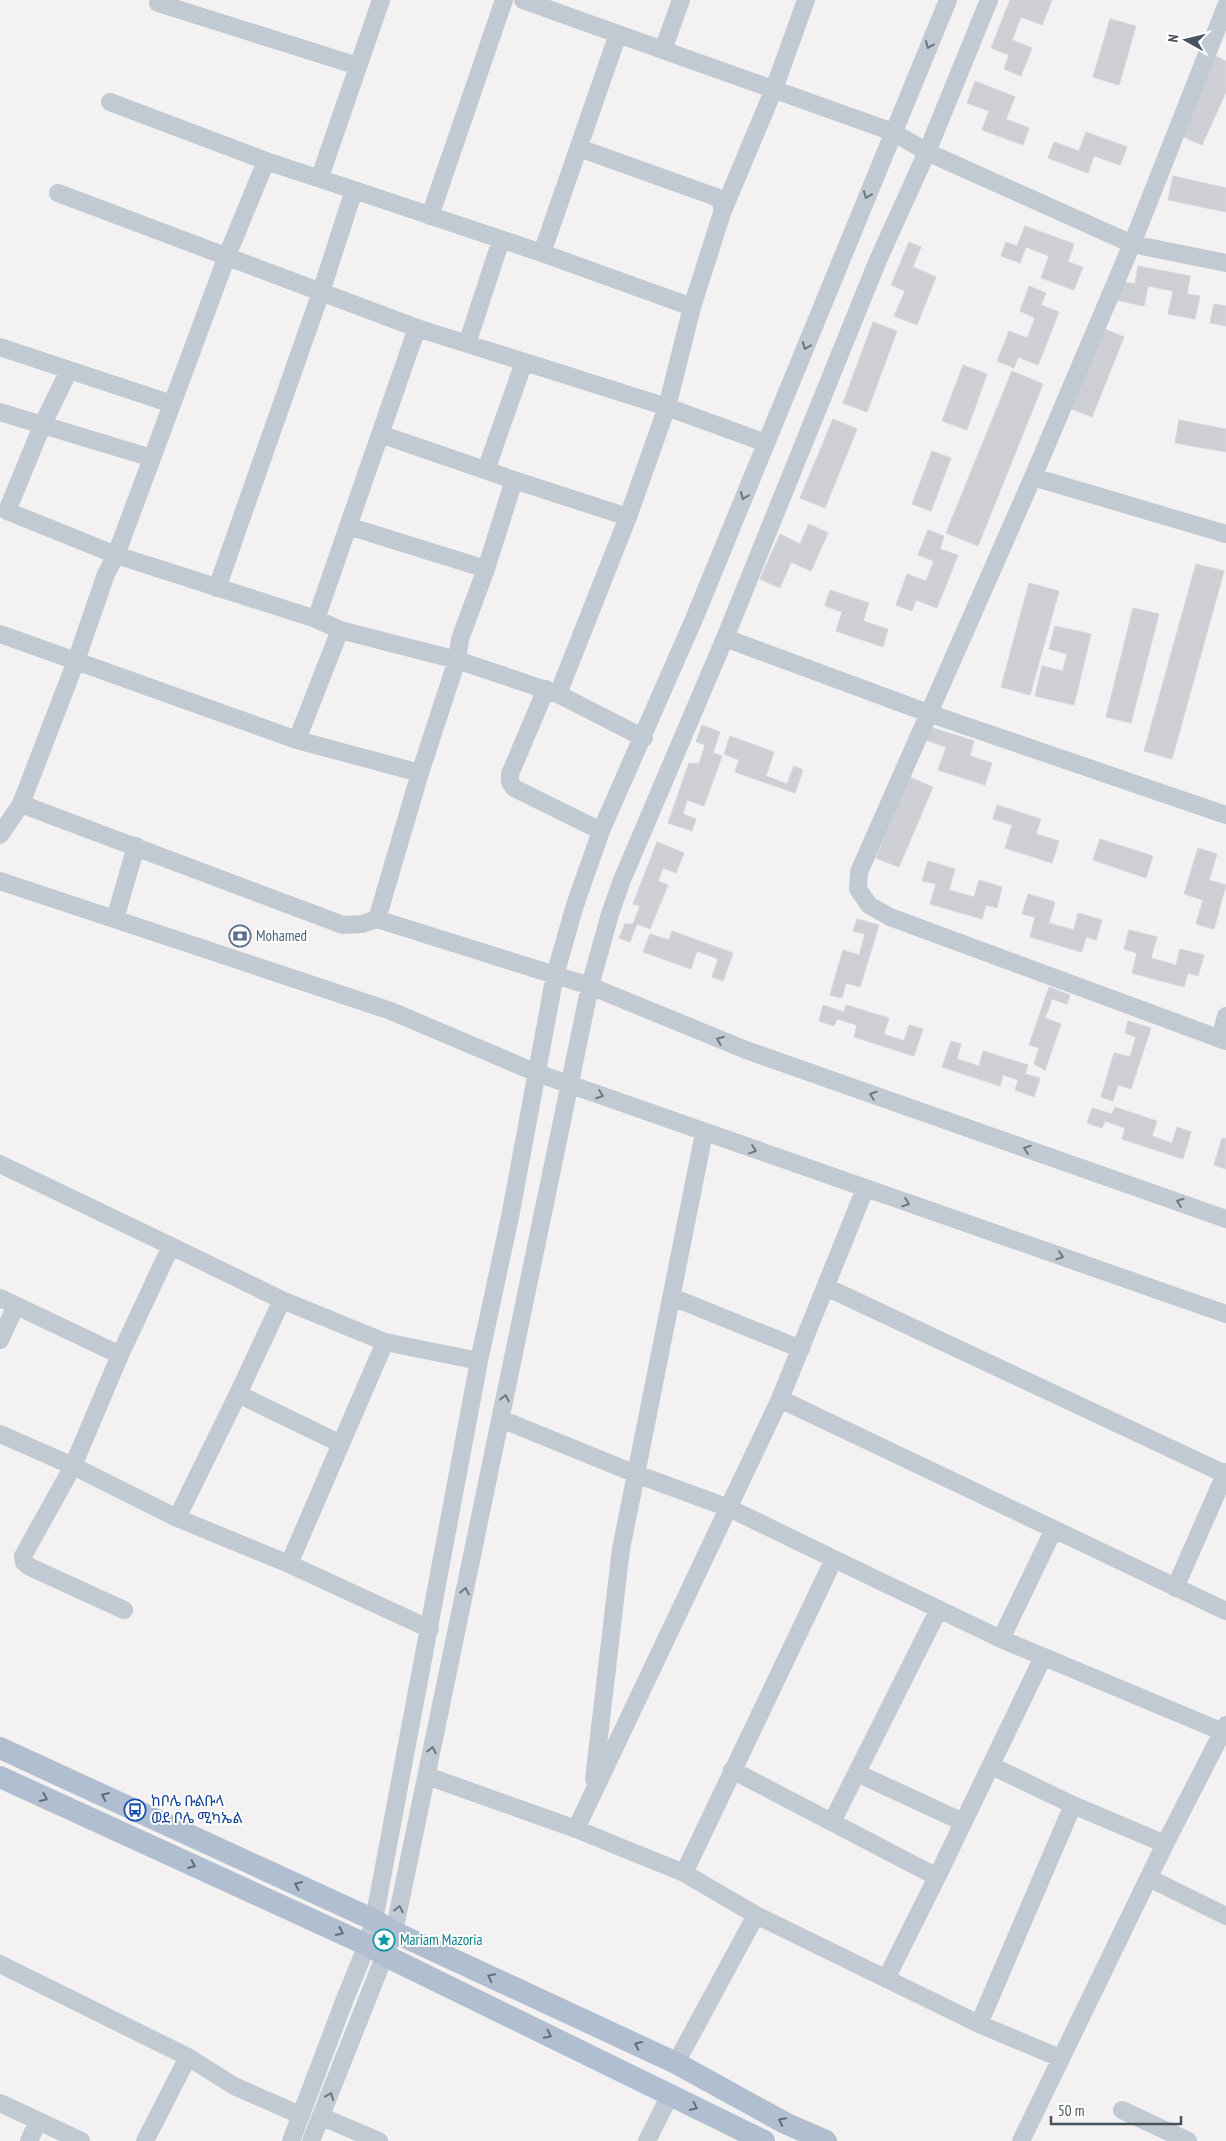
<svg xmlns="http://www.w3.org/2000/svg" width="1226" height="2141" font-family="'PT Sans Narrow','Noto Sans Ethiopic',sans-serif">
  <rect width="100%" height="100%" fill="#f3f1f1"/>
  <path fill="#cdcfd5" stroke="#d5d6dc" d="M1010,0H1052L1042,25L1021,17L1012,40L1032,48L1021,76L1004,69L1009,55L991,48Z
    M1110,19L1136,26L1119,85L1093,77Z
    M1215,56L1226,61V92L1202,145L1179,135Z
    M975,81L1015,97L1006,119L1029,128L1023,145L982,130L989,111L967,103Z
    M1086,132L1127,147L1120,165L1094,156L1088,173L1048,158L1054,142L1079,151Z
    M1173,176L1226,188V212L1168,200Z
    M1025,226L1074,244L1068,262L1083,267L1074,290L1041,278L1049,256L1026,247L1020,263L1001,256L1006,242L1017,246Z
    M909,242L921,247L913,267L936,277L917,325L894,316L905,291L891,285Z
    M1138,266L1190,276L1187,294L1200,296L1195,319L1168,314L1173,291L1148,286L1144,306L1116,300L1120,281L1135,284Z
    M1029,286L1046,293L1041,305L1059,312L1038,365L1018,357L1014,368L997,361L1009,331L1027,338L1035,318L1020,311Z
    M1214,304L1226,306V326L1210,323Z
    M873,322L897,331L867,412L843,403Z
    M1102,328L1124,337L1092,417L1069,408Z
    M963,365L987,374L967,430L942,421Z
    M1012,371L1043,384L978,546L946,533Z
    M833,419L857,429L825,508L800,498Z
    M1179,420L1226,429V452L1175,443Z
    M932,451L951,458L931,511L912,504Z
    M809,524L828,533L811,571L791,562L780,588L760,579L780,534L800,544Z
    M928,530L944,536L940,549L958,555L937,608L916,600L912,611L896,605L907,574L926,581L934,561L918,555Z
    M1196,564L1224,571L1172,759L1144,751Z
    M1029,583L1059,591L1030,695L1001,687Z
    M830,590L869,603L863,621L888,629L883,647L836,631L842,612L825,606Z
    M1133,608L1159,614L1131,723L1106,717Z
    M1055,626L1091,634L1074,705L1035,696L1042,666L1063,671L1067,654L1049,649Z
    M702,725L720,732L713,753L722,756L704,806L687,800L683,814L696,819L692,831L668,823L689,763L699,764L705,745L696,742Z
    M930,727L974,741L970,756L992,763L985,785L938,770L946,747L926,740Z
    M730,736L774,752L766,776L787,784L794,766L803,770L795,793L735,772L739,760L724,754Z
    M909,777L933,787L899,867L876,858Z
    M997,805L1041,819L1036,834L1059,841L1052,863L1005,848L1012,825L993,819Z
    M1100,839L1153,856L1146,878L1093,860Z
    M657,842L684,853L676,873L663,868L658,881L668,885L650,929L637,924L630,942L619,938L625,924H633L640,906L633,904Z
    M1198,848L1217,854L1209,880L1226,885L1214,929L1196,924L1203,900L1184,894Z
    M928,861L955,869L949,890L974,897L979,880L1002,887L997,908L986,905L982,919L930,904L936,884L922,881Z
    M1028,894L1055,902L1049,923L1074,930L1078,913L1102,920L1096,940L1086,937L1082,952L1030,937L1035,917L1022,914Z
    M857,919L879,925L860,987L846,983L842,998L830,995L843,950L859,955L865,934L853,931Z
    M1129,930L1157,937L1151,958L1176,965L1180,949L1204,955L1198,976L1188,973L1184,987L1132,973L1137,953L1124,949Z
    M672,931L733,953L723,981L712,977L718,959L697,951L691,969L643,952L650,934L669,940Z
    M1049,987L1070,995L1067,1004L1052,999L1045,1018L1061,1024L1045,1070L1034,1064L1039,1048L1029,1045Z
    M823,1005L844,1012L846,1005L889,1018L884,1034L904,1041L909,1025L923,1029L914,1056L854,1037L857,1025L837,1019L834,1026L819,1021Z
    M1128,1021L1151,1028L1131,1089L1118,1085L1113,1101L1101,1097L1114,1053L1130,1057L1136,1037L1125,1033Z
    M951,1041L961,1044L957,1059L979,1066L983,1051L1028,1065L1025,1074L1040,1078L1034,1097L1015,1090L1018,1080L1003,1075L1000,1086L942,1067Z
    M1115,1107L1157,1121L1152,1136L1172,1143L1177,1127L1191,1132L1183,1159L1122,1139L1125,1128L1105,1121L1102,1128L1087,1123L1092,1108L1112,1114Z
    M1222,1138L1226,1139V1169L1214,1165Z"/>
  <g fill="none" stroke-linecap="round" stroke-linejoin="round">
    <path stroke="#c1cad2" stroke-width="18" d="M523,0L618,34L542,253
      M158,3L358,66
      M1226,6L1132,244L1033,477L859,872L858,889L869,905L890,917L1226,1041
      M618,34L893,132L927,152L1132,244L1226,263
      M663,50L681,0
      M110,102L266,161
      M320,177L381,0
      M354,190L542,253L692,307
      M58,193L321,292L217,588
      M722,213L774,89L806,0
      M430,216L504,0
      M467,344L501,240
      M0,347L172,404
      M69,370L42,426L7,511L116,555L227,256L266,161L354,190L321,292L417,328L667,407L692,307L722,213V203L716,197L579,148
      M0,412L152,458
      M380,434L514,480
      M486,470L524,362
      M1033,477L1226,534
      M348,526L486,569
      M316,619L417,328
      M0,634L76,661L106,574L116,555L316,619L340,630
      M725,638L928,713L1226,815
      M546,689L510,774V782L514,788L601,831
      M558,694L644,738
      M297,740L340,630L457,660L460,639L486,569L514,480L628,517
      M21,804L343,925L362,924L377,919L590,986L746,1050L1226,1219
      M0,835L21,804L76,661L297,740L420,773
      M0,881L391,1011L537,1073L1226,1314
      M115,919L136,846
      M377,919L420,773L457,660L558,694L628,517L667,407L766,443
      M1220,1039L1226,1016
      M0,1164L171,1246L120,1355L73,1466L177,1518L289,1564L430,1629
      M171,1246L282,1300L385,1342L479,1361
      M826,1287L1225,1474
      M672,1297L801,1349
      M0,1298L120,1355
      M282,1300L238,1394L341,1444
      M0,1340L16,1306
      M780,1399L865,1189
      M501,1419L636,1474L729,1508L834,1559
      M0,1434L73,1466L23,1556L24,1562L30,1567L124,1610
      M177,1518L238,1394
      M289,1564L385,1342
      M1175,1588L1226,1472
      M1001,1639L1054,1529
      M992,1766L1073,1805L1165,1844
      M732,1770L937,1877L886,1979
      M857,1773L963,1822
      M427,1776L576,1829
      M594,1779L621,1549L704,1133
      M832,1822L939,1609
      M684,1873L834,1559L1001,1639L1223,1732
      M937,1877L1043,1657
      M1149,1878L1226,1916
      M756,1915L979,2024L1060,2058
      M0,1964L188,2057L234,2086L300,2115
      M979,2024L1073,1805
      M676,2063L756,1915L684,1873L576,1829L780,1399L1226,1611
      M0,2103L81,2141
      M1122,2110L1188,2141
      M322,2117L379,2141
      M29,2141L38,2121
      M145,2141L188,2057
      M291,2141L345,1999L367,1945L374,1920L479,1361L510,1217L555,975L575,905L601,831L694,619L948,0
      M311,2141L394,1932L590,986L610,914L622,880L725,638L878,260L927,152L989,0
      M647,2141L670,2095
      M1021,2141L1165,1844L1226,1725"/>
    <path stroke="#b1becf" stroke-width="22" d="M0,1748L374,1920L394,1932L676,2063L785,2123L826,2141
      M0,1777L367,1945L386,1956L764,2141"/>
  </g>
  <defs><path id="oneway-chevron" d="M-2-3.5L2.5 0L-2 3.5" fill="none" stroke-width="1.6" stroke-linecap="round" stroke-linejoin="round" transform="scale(1.25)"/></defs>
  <g stroke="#6c7681">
    <use href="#oneway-chevron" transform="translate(929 45) rotate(113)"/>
    <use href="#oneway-chevron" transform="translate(867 195) rotate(112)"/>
    <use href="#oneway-chevron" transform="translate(806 346) rotate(112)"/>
    <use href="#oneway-chevron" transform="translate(744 496) rotate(112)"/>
    <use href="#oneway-chevron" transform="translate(720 1040) rotate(-158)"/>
    <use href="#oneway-chevron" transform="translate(600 1095) rotate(20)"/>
    <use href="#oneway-chevron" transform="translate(873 1095) rotate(-161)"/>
    <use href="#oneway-chevron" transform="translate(1027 1149) rotate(-161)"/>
    <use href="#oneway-chevron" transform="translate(753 1150) rotate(19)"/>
    <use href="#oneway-chevron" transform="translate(1180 1202) rotate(-161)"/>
    <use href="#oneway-chevron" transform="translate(906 1203) rotate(19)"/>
    <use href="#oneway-chevron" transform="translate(1060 1256) rotate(19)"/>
    <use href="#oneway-chevron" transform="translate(505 1398) rotate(-78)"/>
    <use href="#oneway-chevron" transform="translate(465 1591) rotate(-78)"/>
    <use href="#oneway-chevron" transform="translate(432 1750) rotate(-78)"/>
    <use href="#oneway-chevron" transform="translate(399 1909) rotate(-78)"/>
    <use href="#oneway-chevron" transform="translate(330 2096) rotate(-68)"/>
  </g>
  <g stroke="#626d7a">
    <use href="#oneway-chevron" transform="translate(105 1796) rotate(-155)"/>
    <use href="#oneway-chevron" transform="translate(44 1798) rotate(25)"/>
    <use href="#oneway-chevron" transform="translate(192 1865) rotate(25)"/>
    <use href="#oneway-chevron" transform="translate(298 1885) rotate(-155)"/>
    <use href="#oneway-chevron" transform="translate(340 1932) rotate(25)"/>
    <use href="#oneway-chevron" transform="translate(491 1977) rotate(-154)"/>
    <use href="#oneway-chevron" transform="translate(548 2035) rotate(26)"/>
    <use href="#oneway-chevron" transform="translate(638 2045) rotate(-155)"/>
    <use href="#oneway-chevron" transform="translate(694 2107) rotate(26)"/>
    <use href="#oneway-chevron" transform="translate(782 2121) rotate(-153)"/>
  </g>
  <defs>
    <g id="bank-ring" transform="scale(1.125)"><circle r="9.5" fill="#fff" stroke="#5c6f8a" stroke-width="1.5"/><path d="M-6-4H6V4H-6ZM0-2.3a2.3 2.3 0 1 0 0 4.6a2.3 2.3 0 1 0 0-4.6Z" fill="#5c6f8a"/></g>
    <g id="bus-ring" transform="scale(1.125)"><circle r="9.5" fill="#fff" stroke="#1a4fb4" stroke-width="1.5"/><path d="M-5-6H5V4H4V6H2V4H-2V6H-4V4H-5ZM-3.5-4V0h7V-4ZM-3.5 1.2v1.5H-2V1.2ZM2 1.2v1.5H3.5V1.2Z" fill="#1a4fb4"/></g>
    <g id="sight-ring" transform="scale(1.125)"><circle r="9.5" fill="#fff" stroke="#0f9aa8" stroke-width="1.5"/><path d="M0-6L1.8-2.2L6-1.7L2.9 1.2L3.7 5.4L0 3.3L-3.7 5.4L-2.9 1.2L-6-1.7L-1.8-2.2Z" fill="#0f9aa8"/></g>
  </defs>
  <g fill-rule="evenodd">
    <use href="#bank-ring" x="240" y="936"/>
    <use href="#bus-ring" x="135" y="1810"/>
    <use href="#sight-ring" x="384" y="1940"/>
  </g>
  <g text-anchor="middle" stroke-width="4" stroke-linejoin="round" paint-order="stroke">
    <g font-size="15" fill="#4e5e75" stroke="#fff" text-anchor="start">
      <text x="256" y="941">Mohamed</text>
    </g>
    <g font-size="15" fill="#164399" stroke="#fff" text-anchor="start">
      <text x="151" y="1806">ከቦሌ ቡልቡላ<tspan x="151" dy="17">ወደ ቦሌ ሚካኤል</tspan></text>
    </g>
    <g font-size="15" fill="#0d838f" stroke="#fff" text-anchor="start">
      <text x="400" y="1945">Mariam Mazoria</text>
    </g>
  </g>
  <g transform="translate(1186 40) rotate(278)" stroke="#ffffff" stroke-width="4" paint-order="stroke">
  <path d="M0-4L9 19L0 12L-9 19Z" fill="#48525e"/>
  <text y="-8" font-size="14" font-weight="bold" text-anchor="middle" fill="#48525e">N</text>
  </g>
  <path d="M1051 2116v8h130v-8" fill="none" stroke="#48525e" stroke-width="2.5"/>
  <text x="1058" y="2116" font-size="15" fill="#48525e" stroke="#ffffff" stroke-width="4" paint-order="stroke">50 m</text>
</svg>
